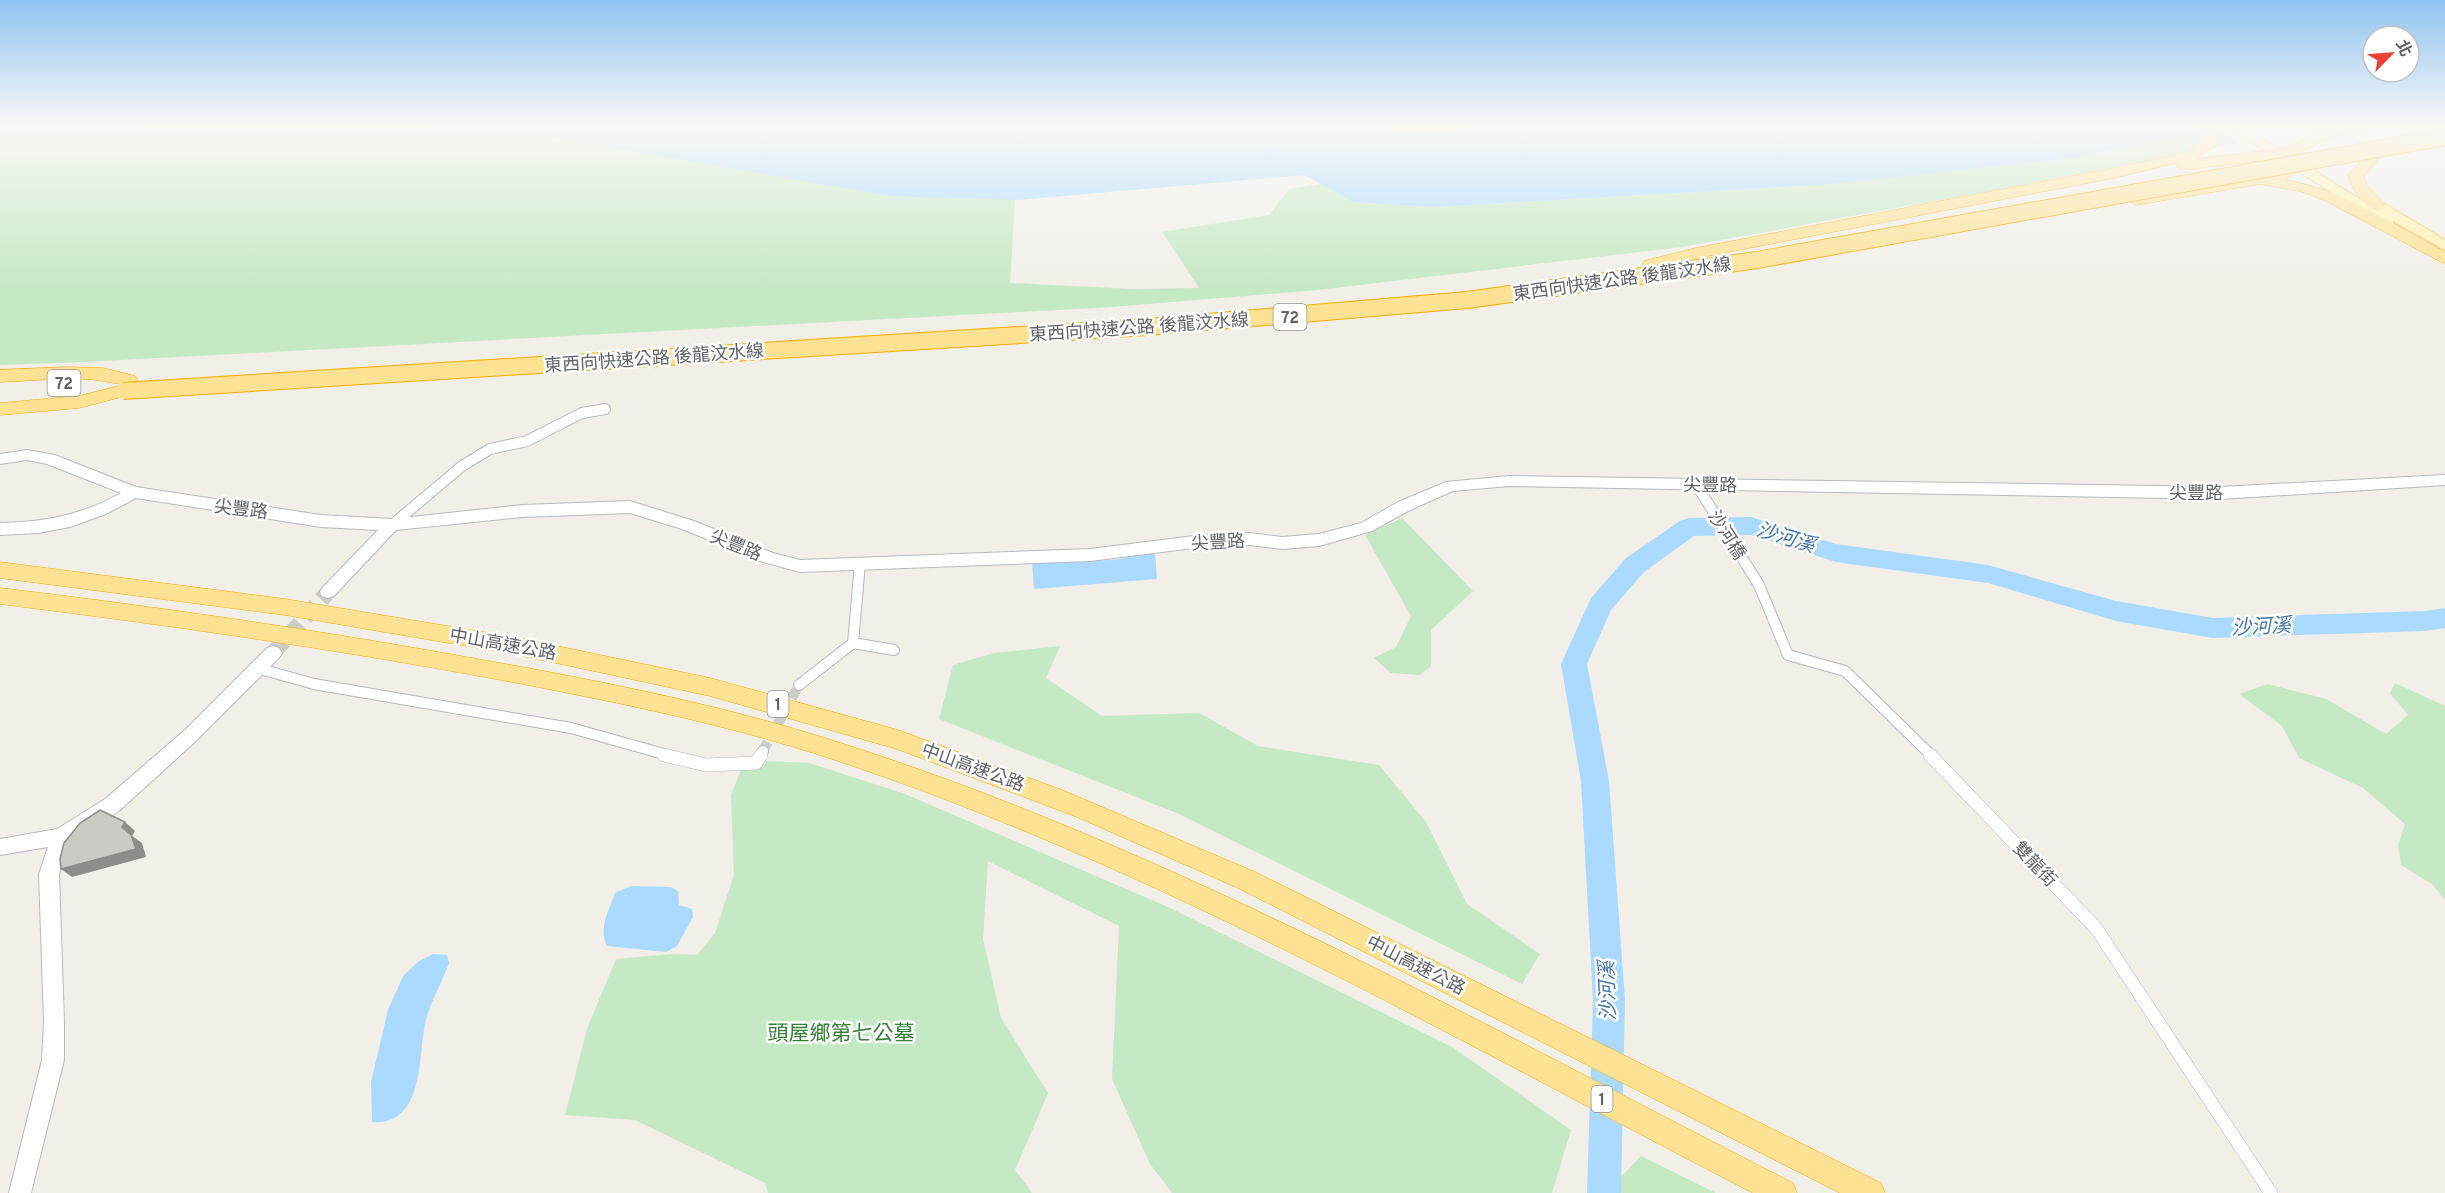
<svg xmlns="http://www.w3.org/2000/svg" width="2445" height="1193" font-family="Overpass,'Noto Sans TC',sans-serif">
  <rect width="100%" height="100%" fill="#f1efe8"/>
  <path fill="#c5e8c5" d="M0,124H1119L1304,175L1015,200L1010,283L1133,289L1199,288L1162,232L1269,215L1289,189L1321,184L1353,202L1432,207L1822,185L2074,158L2219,128L2237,143L1985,192L1682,247L1317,290L1112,307L84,362L0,365Z
    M1402,518L1473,591L1431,630V666L1420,675L1391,673L1374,658L1396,647L1411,616L1365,535Z
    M1060,646L1046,678L1102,716L1199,713L1258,746L1379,765L1426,822L1467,904L1540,954L1522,984L1179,814L939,719L953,665L994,653Z
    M2395,683L2445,706V900L2432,884L2401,865L2398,846L2405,824L2363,788L2299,758L2282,726L2239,694L2268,684L2326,699L2386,734L2408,715L2390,693Z
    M745,760L809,763L905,794L1168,907L1452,1047L1571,1130L1552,1193H1172L1150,1164L1112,1079L1119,926L988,861L983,939L1001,1018L1048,1093L1015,1170L1032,1193H768L765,1183L635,1120L565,1115L587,1029L616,959L671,954L697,955L715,933L734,875L731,795Z
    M1641,1156L1716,1193H1619L1621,1177Z"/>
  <path fill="#aadaff" d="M0,124H217L86,129L0,137Z
    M364,124H1371L1424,133L1492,124H2236L2074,158L1822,185L1432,207L1353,202L1304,175L1015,200L891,196L516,131Z
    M1155,553L1157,579L1034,589L1032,562L1112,560Z
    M631,886L671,887L678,891L679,905L692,909L693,917L677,946L666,952L607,946C598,929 609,910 615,893Z
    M433,954L447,955L449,963C442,983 429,1004 425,1024C418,1058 424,1126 372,1122L371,1082L388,1010L403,976L419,961Z"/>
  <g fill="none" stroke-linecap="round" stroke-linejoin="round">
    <path fill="#aadaff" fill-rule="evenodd" d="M1751,517L1836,544L1988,565L2116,601L2213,618L2425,611L2445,608V628L2425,631L2213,638L2116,621L1988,583L1836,562L1751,535L1694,536L1644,572L1611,610L1587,664L1609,781L1625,1000L1621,1193H1587L1593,1000L1581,781L1561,664L1591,598L1626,558L1680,521L1689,518Z"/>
    <path stroke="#ccccc8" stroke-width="10" stroke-dasharray="10 5" stroke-linecap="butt" d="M763,751L799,685"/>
    <path stroke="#ccccc8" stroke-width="16" stroke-dasharray="16 8" stroke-linecap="butt" d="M273,653L328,592"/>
    <g stroke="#b5b8bc" stroke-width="12">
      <path id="street-far1" d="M1696,484L1759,585L1788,655L1845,671L1932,756
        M392,525L462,466L490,449L527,441L582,413L605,409
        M853,643L894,650
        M257,668L314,684L571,728L671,756
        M799,685L853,643L860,563
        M760,756L763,751"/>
    </g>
    <g stroke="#b5b8bc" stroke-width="14">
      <path id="street" d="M664,755L706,765L756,763L761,755
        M1930,755L2096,928L2271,1193"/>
    </g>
    <g stroke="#b6babf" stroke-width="2">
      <path id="secondary" d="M27,450L55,455L136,487L321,515L392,519L523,505L630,501L694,521L773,553L800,560L1090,549L1202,535L1250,533L1282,537L1319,534L1361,523L1398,502L1446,482L1509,476L2220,487L2445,475V485L2220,499L1509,486L1453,491L1410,510L1372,531L1319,546L1282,549L1250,545L1202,547L1090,561L800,572L763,562L682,529L630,513L523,517L396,530L334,596L328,598L322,596L320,592L322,588L378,530L321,527L136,498L106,514L70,527L38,533L0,535V523C45,522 82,515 121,493L47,464L27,460L0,464V454Z
        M273,646L279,648L282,653L279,658L197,740L119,811L69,842L59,874L64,1022V1060L31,1193H9L42,1060L44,1022L39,874L48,847L0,855V839L57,829L105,799L185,730L267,648Z"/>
    </g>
    <g stroke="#f2c960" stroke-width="2">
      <path id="primary" d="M2224,124H2239L2374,208L2375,204H2385L2445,240V250L2393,221L2392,225H2382Z"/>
    </g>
    <g stroke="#f9ab00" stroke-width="1">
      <path id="highway" d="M2200,124H2214L2219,143L2196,159L2287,148L2320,132L2331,129L2306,128L2299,124H2387L2385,127L2330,138L2291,157L2183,170L2178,168L2176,163L2114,178L1697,258L1650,270L1642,265L1644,261L1696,248L2114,168L2188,152L2203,141Z
        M2372,153L2380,158L2364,176L2367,186L2386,206L2378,211C2363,207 2352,189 2348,175L2367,155Z
        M2312,158L2317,160L2320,163L2317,166L2302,170L2285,180C2343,189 2394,225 2445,252V264L2324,200L2303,192L2260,184L2136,205L2128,200L2136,195L2278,172L2292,163Z
        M67,367L103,368L135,376L138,380L135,384C125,387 99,379 85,379C56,378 28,381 0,382V370Z
        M123,385L129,387L132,391L129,395L79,408L0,415V403L79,396Z
        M0,562L285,599L519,638L710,678L898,730L1062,790L1255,872L1881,1183L1885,1193H1840L1238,888L1077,817L897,749L710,696L519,655L285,615L0,578Z
        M0,588C152,606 304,628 455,655C580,677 707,701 828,739C1166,845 1479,1023 1793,1183L1797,1193H1753C1451,1037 1153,865 829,758C722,723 611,701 501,680C335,649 168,625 0,604Z"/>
    </g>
    <use href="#street-far1" stroke="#fff" stroke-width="10"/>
    <use href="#street" stroke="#fff" stroke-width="13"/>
    <use href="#secondary" fill="#fff" fill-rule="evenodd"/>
    <use href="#primary" fill="#fff2af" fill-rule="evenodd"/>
    <use href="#highway" fill="#fde293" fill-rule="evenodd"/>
    <g stroke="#f9ab00" stroke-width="18" stroke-linecap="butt">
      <path id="highway-bridge" d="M123,391L1148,327L1467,300L1757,260L2445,137"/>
    </g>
    <use href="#highway-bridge" stroke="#fde293" stroke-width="16"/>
  </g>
  <path fill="#8f8d8a" d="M125,822L135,831L132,836L122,827Z
    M131,835L142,843L146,857L72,877L61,869Z"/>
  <path fill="#cccac5" stroke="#8f8d8a" stroke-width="1.5" d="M100,810L125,822L122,827L131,835L136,849L61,869L60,859L64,843L80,823Z"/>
  <linearGradient id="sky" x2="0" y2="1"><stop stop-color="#8fc3f1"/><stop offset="0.43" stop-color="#f9f8f5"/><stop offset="1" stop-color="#f9f8f5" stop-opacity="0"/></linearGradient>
  <rect width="2445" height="291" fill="url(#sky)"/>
  <g text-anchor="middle" stroke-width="5" stroke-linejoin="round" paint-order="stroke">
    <g fill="#fff" stroke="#8f9295" stroke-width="1.5">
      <rect x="1273.5" y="304" width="33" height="26" rx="4.5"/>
      <rect x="47.5" y="370" width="33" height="26" rx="4.5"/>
      <rect x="767.5" y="691" width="21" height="26" rx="4.5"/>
      <rect x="1591.5" y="1086" width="21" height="26" rx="4.5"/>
    </g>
    <g font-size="16" font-weight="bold" fill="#5f6368">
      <text x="1290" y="323">72</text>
      <text x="64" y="389">72</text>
      <text x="778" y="710">1</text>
      <text x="1602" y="1105">1</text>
    </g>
    <g font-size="18" fill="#5f6368" stroke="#fff">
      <text transform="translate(1622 279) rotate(-8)" y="6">東西向快速公路 後龍汶水線</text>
      <text transform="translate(1139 327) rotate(-4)" y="6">東西向快速公路 後龍汶水線</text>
      <text transform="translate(654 358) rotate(-4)" y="6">東西向快速公路 後龍汶水線</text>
      <text transform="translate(1710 485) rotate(1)" y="6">尖豐路</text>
      <text x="2196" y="499">尖豐路</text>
      <text transform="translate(241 509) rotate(7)" y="6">尖豐路</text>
      <text transform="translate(1727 535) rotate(58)" y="6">沙河橋</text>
      <text transform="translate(1218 542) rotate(-3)" y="6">尖豐路</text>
      <text transform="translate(736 545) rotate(22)" y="6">尖豐路</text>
      <text transform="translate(503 644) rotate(10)" y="6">中山高速公路</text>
      <text transform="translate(973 767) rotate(20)" y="6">中山高速公路</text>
      <text transform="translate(2035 864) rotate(46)" y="6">雙龍街</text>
      <text transform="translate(1416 965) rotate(27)" y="6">中山高速公路</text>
    </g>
    <g font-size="20" font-style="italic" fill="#4174aa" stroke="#fff">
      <text transform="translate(1786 537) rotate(17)" y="7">沙河溪</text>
      <text transform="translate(2261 626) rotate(-3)" y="7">沙河溪</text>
      <text transform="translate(1607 991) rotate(-92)" y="7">沙河溪</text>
    </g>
    <g font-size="21" fill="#348238" stroke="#fff">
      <text x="841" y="1040">頭屋鄉第七公墓</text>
    </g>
  </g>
  <g transform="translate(2391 54) rotate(65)"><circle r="28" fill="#ffffff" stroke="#bfc1c3" stroke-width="1.5"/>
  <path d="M0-4.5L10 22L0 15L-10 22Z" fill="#ea4335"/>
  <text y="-9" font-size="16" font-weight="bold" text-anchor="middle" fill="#5f6368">北</text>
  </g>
</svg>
